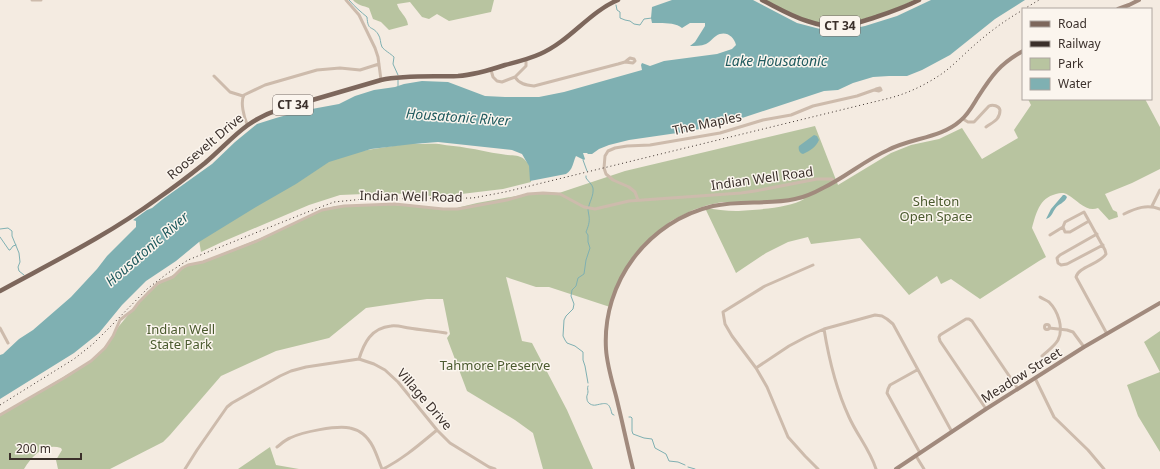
<svg xmlns="http://www.w3.org/2000/svg" width="1160" height="469" font-family="'Noto Sans',sans-serif">
  <rect width="100%" height="100%" fill="#f4ebe1"/>
  <path fill="#b8c4a0" d="M353,0H494L491,12L449,21L437,14L429,19L422,17L410,2L397,4C399,12 407,16 408,25L389,30L381,22L373,19L369,8C364,6 357,5 353,0Z
    M763,0H914C893,11 862,21 838,24C828,25 817,23 808,21C794,17 776,6 763,0Z
    M1028,99H1145L1160,127V169L1132,183L1105,194L1113,210L1117,212L1118,217L1109,220L1098,208C1087,213 1077,200 1068,195C1064,192 1060,193 1056,194C1039,198 1036,214 1032,228L1046,257L1039,261L980,299L951,279L941,284L937,276L909,295L860,238L811,244L808,237L788,242L766,253L736,273L705,208C715,209 726,211 736,211C754,210 790,208 804,199L798,200L746,204L722,202L708,205L693,210L671,221L651,237L633,256L619,280L610,307L549,287H536L506,277L522,341L532,343L567,410L593,469H543L533,433L515,420L467,391L447,338L450,334L443,299H427L366,308L329,338L276,351L221,376L170,435L163,442L110,469H58L56,460L62,450L61,448C44,443 33,455 24,469H0V415L95,358L111,339L119,326L148,291L187,266L209,259L273,233L322,210L335,206L380,204L452,209L477,203L527,194L544,192L559,193L625,171L815,126L838,185L891,153L911,145L939,139L962,128L982,159L1018,138L1014,130L1031,105Z
    M412,143C421,145 430,143 439,144C449,146 458,146 467,148C478,149 489,153 501,154C509,156 518,154 524,159C532,166 531,174 531,182L503,189L453,195L432,196L404,194L388,193L340,195L309,205L222,242L201,252L199,240L335,155Z
    M1160,331V372L1144,342Z
    M1160,372V452L1138,416L1127,385Z
    M270,447L276,465L299,469H238Z"/>
  <path fill="#7fb0b2" d="M672,0H753L797,23L820,29L841,31L865,26L897,16L931,0H1025L995,19L950,55L922,70L907,76H889L873,77L853,83L838,90L824,91L733,121L691,131L629,140L609,145L599,149L592,154H588L587,153H583L585,159L584,160L576,156C573,162 573,170 566,174L530,181L529,166L522,154L512,150L438,142L413,144L371,149L329,162L296,184L256,207L199,242L176,261L146,281L122,305L99,333L74,353L0,399V355L3,354L19,339L33,330L71,297L97,269L107,256L136,227V221L133,220L147,210L152,208L163,199L212,164L235,142L257,124L276,118L301,111L339,104L355,96L374,90L395,87L404,84L422,81L448,82L485,96L505,97H539L564,92L642,70L641,65L642,63L650,66L664,61L717,54L732,49L736,45C734,36 725,30 716,36C712,39 711,41 706,44C701,46 695,46 690,46L695,42L705,26V23H690L682,28C675,22 661,23 652,23L651,18L652,7Z
    M814,135L817,136L819,140C816,147 810,151 803,154C799,153 798,149 799,146Z
    M1063,195H1065L1067,197C1065,203 1058,204 1055,209C1052,213 1052,217 1046,219L1051,209Z"/>
  <g fill="none" stroke-linecap="round" stroke-linejoin="round">
    <path stroke="#7fb0b2" stroke-width="1" d="M349,0C355,7 361,12 367,17C368,32 372,25 378,34C381,38 380,43 382,47C384,50 391,54 394,57L393,64L398,75
      M616,5L617,10L620,12V18L625,20L630,21L634,24L640,25L644,19L652,18
      M398,87V80
      M583,160L587,171
      M586,176V178C588,181 592,184 593,188C594,196 589,202 588,210C588,212 589,214 589,216C590,222 588,227 586,232L588,235V242L590,248L586,260L584,274L578,278L576,286L572,290L571,296L574,304L573,309L566,316L564,320L563,336L565,340L567,343L575,346L583,352V360L585,366L588,383
      M0,229L8,228L12,231V236L19,253L20,262L18,267L19,271L24,275
      M0,237L9,250H10L13,246L16,245
      M588,386C587,388 588,390 588,392C588,394 586,396 587,399C587,403 592,406 596,405C606,403 609,401 612,414L614,415
      M629,417H631L632,418V431L633,434L644,438L652,439L655,448L666,454L669,461L678,462L685,465
      M688,467L695,469"/>
    <path stroke="#cdbbac" stroke-width="3" d="M32,0H41
      M346,0L359,15L375,48L378,57L381,80
      M526,59V66L515,77C519,84 526,85 534,86L618,64L625,62L633,63L635,61L634,59L630,58L625,62
      M491,70L493,77L497,81L502,82L515,77
      M214,76L230,92L243,96
      M963,119L968,122H974L989,106C993,104 999,106 1000,110C1000,120 993,122 986,127
      M247,124C244,117 240,102 244,95L265,85L317,70L340,68L360,70L379,64
      M638,200L635,192L629,187L613,180L606,174L604,168L605,156L608,151L615,148L627,146L650,145L720,133L763,120L791,115L813,106L857,96L874,90L879,91L881,90L880,88L876,89L874,90
      M1152,206L1160,190
      M1084,212L1089,221L1070,232H1065L1063,227L1065,222Z
      M1124,214C1136,208 1147,204 1160,209
      M1089,221L1105,250L1106,254C1100,264 1078,267 1076,277L1107,334
      M1097,234L1060,255L1057,258L1058,263L1061,265L1067,264L1103,245
      M1050,235L1063,227
      M813,265L765,286L723,312L725,324L732,336L756,368L767,387L788,437L805,456L818,469
      M1040,297C1043,299 1046,300 1049,302C1058,311 1064,328 1058,340C1054,347 1047,351 1042,356
      M1044.5 327a2.5 2.5 0 1 1 5 0a2.5 2.5 0 1 1-5 0Z
      M0,328L8,343
      M1049,328L1067,330L1073,332L1084,347
      M824,329C829,360 836,389 849,417C857,435 870,450 876,469
      M359,359C364,343 371,328 391,326C396,325 403,327 409,328C421,330 434,331 446,333
      M756,368L789,346L806,337L824,329L875,315L882,316L887,319L893,324L952,432
      M917,370L890,385L888,389L887,393L920,453
      M1035,378L1054,417L1088,450L1104,469
      M986,409L940,341L939,337L940,335L966,319H969L972,321L1018,389
      M0,415L64,378L91,361L105,348L113,336L120,320L125,316L133,310L139,302L158,283L173,277L182,268L188,265L203,262L257,241L322,210L344,206L395,204L443,209H458L507,200L528,194L543,193L560,194L584,207L595,209L629,201L741,193L755,191L817,179H832L835,182
      M277,447C281,444 285,440 290,438C302,432 337,425 350,428C355,429 359,431 363,434C374,443 377,457 382,469
      M916,456L924,469
      M185,469L197,450L227,407L232,403L280,376L291,371L306,367L359,359L374,364L385,370L398,382L437,430L450,443L489,467L495,469
      M383,469C403,459 420,444 437,430"/>
    <path stroke="#a18a7d" stroke-width="4" d="M1118,9L1129,5L1139,0
      M633,469C627,445 622,420 616,396C612,381 607,365 606,349C602,282 648,221 713,206C740,200 768,205 795,199C805,197 814,193 823,188C846,177 865,160 888,150C911,138 941,138 960,121C968,115 973,105 978,97C992,75 1000,64 1023,51
      M896,469L986,409L1084,347L1160,303"/>
    <path stroke="#7d675c" stroke-width="4.5" d="M762,0C776,7 791,16 807,21C816,24 827,27 837,27C851,26 863,21 876,17C891,12 905,7 919,0
      M0,291C53,262 108,235 157,199C173,188 190,175 205,163C231,141 244,121 278,110L381,80C406,75 432,77 458,76C474,75 490,70 505,65C517,62 529,59 540,54C570,41 589,12 618,0"/>
    <path stroke="#3b302b" stroke-width="1" stroke-dasharray="1 3" stroke-linecap="butt" d="M1024,9L1039,0
      M0,405L74,359L93,344L111,326L147,289L168,273L188,260L305,213L334,202L364,199L473,198L505,192L890,98C909,93 927,84 943,73C955,64 966,52 978,42C992,30 1007,19 1023,10"/>
  </g>
  <g text-anchor="middle" stroke-width="3" stroke-linejoin="round" paint-order="stroke">
    <g fill="#fbf5ee" stroke="#756b66" stroke-width="1">
      <rect x="820" y="16" width="40" height="20" rx="3"/>
      <rect x="273" y="95" width="40" height="20" rx="3"/>
    </g>
    <g font-size="12" font-weight="bold" fill="#3b302b">
      <text x="840" y="30">CT 34</text>
      <text x="293" y="109">CT 34</text>
    </g>
    <g font-size="13" fill="#3b302b" stroke="#fbf5ee">
      <text transform="translate(707 123) rotate(-12)" y="5">The Maples</text>
      <text transform="translate(205 146) rotate(-40)" y="5">Roosevelt Drive</text>
      <text transform="translate(762 178) rotate(-8)" y="5">Indian Well Road</text>
      <text transform="translate(411 196) rotate(1)" y="5">Indian Well Road</text>
      <text transform="translate(1021 375) rotate(-32)" y="5">Meadow Street</text>
      <text transform="translate(425 399) rotate(49)" y="5">Village Drive</text>
    </g>
    <g font-size="13" fill="#4a5a2e" stroke="#fbf5ee">
      <text x="936" y="206">Shelton<tspan x="936" dy="15">Open Space</tspan></text>
      <text x="181" y="334">Indian Well<tspan x="181" dy="15">State Park</tspan></text>
      <text x="495" y="370">Tahmore Preserve</text>
    </g>
    <g font-size="14" font-style="italic" fill="#1f5a5e" stroke="#fbf5ee">
      <text x="776" y="66">Lake Housatonic</text>
      <text transform="translate(458 117) rotate(4)" y="5">Housatonic River</text>
      <text transform="translate(147 249) rotate(-41)" y="5">Housatonic River</text>
    </g>
  </g>
  <rect x="1022" y="8" width="130" height="92" fill="#fbf5ee" stroke="#aea6a0"/>
  <rect x="1030" y="21" width="20" height="6" fill="#7d675c" stroke="#aea6a0"/>
  <text x="1058" y="28" font-size="12" fill="#3b302b">Road</text>
  <rect x="1030" y="41" width="20" height="6" fill="#3b302b" stroke="#aea6a0"/>
  <text x="1058" y="48" font-size="12" fill="#3b302b">Railway</text>
  <rect x="1030" y="58" width="20" height="12" fill="#b8c4a0" stroke="#aea6a0"/>
  <text x="1058" y="68" font-size="12" fill="#3b302b">Park</text>
  <rect x="1030" y="78" width="20" height="12" fill="#7fb0b2" stroke="#aea6a0"/>
  <text x="1058" y="88" font-size="12" fill="#3b302b">Water</text>
  <path d="M10 453v6h71v-6" fill="none" stroke="#3b302b" stroke-width="2"/>
  <text x="16" y="453" font-size="12" fill="#3b302b" stroke="#fbf5ee" stroke-width="3" paint-order="stroke">200 m</text>
</svg>
